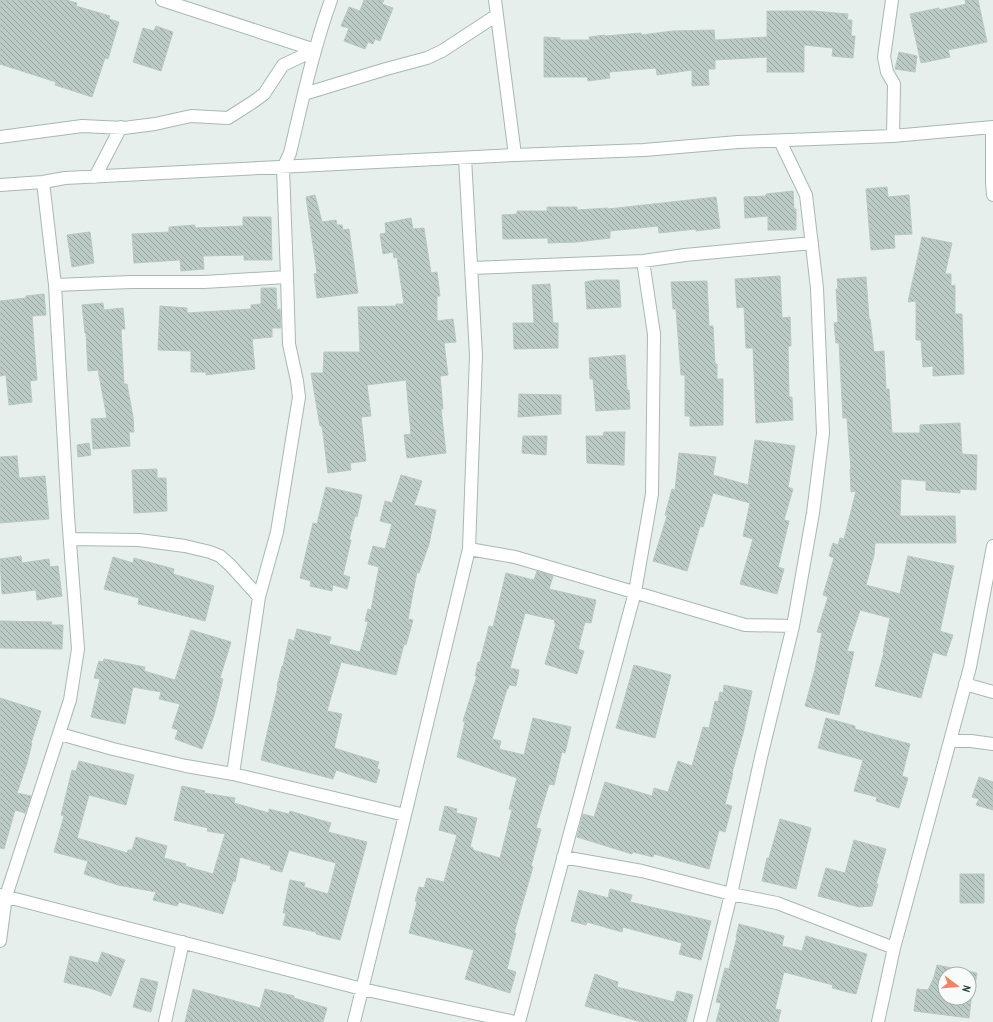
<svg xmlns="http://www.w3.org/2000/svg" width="993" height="1022" font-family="'Archivo Narrow',sans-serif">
  <defs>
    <pattern id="building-back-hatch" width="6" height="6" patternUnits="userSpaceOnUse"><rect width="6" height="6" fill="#bbcac4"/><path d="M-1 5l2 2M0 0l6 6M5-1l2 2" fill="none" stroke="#98a6a0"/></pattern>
  </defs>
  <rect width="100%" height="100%" fill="#e6efeb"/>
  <path fill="url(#building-back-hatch)" stroke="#b8c9c2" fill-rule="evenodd" d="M0,0H66L77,3L76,6L110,16L109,19L119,22L108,59L105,58L92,97L55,85L56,82L0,64Z
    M364,0H384L382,4L393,8L380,41L375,39L373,44L368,42L365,49L344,41L349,28L341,26L349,7L360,11Z
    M965,0H978L987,42L948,50L950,57L921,63L910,14L939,8V10L966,4Z
    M767,11H813L848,14L847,20H852L851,36H855L853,58L832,56L833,48L804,45V72H767V57L715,60V69H708L709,85L692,86V70L657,75L656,68L609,72L610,78L588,81L587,77H544V37L560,38V40H590L589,37L605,35V36L641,33V35L673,31L714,30L715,40L767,37Z
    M156,26L173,32L161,71L133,62L143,28L154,31Z
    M899,52L917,56L915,72L895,69Z
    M887,187L888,197L909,195L912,234L894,235L895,248L871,250L866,189Z
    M793,191L794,209H796V230H768V216L745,218L744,197L766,196V194Z
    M315,195L322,222L336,220L337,225H342L343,230L349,229L358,293L317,298L314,274L317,273L306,197Z
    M716,197L720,228L696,231V229L659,233L658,226L610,231V238L577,242L548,243V238L503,239L502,215L517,214V211H547V207H577V210L608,208V209Z
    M243,217H271L272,260H244V255L203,256L204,269L181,271L180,260L134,263L132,234L169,232V227L195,225V228L243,226Z
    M411,218L413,229L424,228L431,273L437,272L440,296H437V321L453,319L456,342L444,343L448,375L440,376L443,409H441L446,453L407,458L404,435L411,434L406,380L367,385L371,416L361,417L366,461L350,463L351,470L328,473L322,426H320L311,373H323L324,352H360L358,307L396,306V304H404L397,257L394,258L393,252L383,254L380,234L386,233L385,223Z
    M90,232L94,263L72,267L67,235Z
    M922,237L952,243L945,274H951V286L955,285V314H962L964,374L933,376V366L923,367L921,340H916V301L908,302Z
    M780,276L782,318L790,317L791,346H788L789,397H792L793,420L756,423L753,348H746L744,307L737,308L735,279Z
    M866,277L869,319H870L874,352L884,351L886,389H889L892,433H920V425L960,423L962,454L977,455L976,490L960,489V493L926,490V481L901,479L900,516H955L956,543H875L874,555L866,585L900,594L908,556L954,566L940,631L953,635L946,656L933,652L921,698L875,686L884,652H883L890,618L860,610L847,651L854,652L839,715L805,706L815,669L822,633L817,632L828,597L823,595L834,558L829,556L833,543L838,545L840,538L844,539L856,491L851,492L850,469H851L847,418H843L839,343H836L834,323L838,322L836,289H838L837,279Z
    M596,280H619L621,307L587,309L585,282Z
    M707,281L709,326H713L715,364H717V379H723V425L690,426V416H685V375H681L676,309H673L671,282Z
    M550,284L553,323H558V348L514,349L513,323H534L532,285Z
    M261,288H276L277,310L280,309L281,328H272V337L252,339L255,369L206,375V372H191V351L158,350L160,306L187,308V313L251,309V305L261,304Z
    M44,294L46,315L32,316L37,380L30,381L32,402L9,405L6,375L0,376V301L26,298V296Z
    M103,303L104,310L123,308L125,329H121L124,384H127L133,417L134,432H129L130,446L93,449L91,419L107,418L98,370L88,371L86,333H85L82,305Z
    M625,355L627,390H629L630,409L596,411L593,379H590L589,358Z
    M519,394L561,395V414L518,417Z
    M604,432H625L624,465L587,463L586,436H603Z
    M523,436H547L546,455L522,453Z
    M755,440L795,446L788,487L793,489L784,520L789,521L778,567L784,569L777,594L740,584L753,539L743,536L750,503L713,493L703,527L700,526L687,571L653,561L667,516L665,515L672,489L675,490L679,453L716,457L713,475L748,485Z
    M89,443L91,455L78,457L77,445Z
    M17,456L19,478L45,476L49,519L0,523V457Z
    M157,469V478H166L167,511L134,513L132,470Z
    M401,475L422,481L414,505L436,510L429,544L419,573L417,572L408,619L413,620L406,645L404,644L396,675L341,662L327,711L342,714L334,748L379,762L377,768L380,770L376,783L336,770L333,779L261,760L278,686H277L282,666H283L289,639L294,641L297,629L331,637L329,644L360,652L368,622L365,621L368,609L371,610L379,567L368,564L373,546L385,549L392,524L380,521L385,501L392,503Z
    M326,487L362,495L357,517L355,516L349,540H351L343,575L350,577L347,589L333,585L332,591L310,586L311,581L300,578L313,523L317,524Z
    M21,556L22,563L49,559L50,567L58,566L62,596L37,600L36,590L2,594L0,559Z
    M113,557L133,563L134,558L174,569L173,574L214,586L205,621L138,604L139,598L104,589Z
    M537,571L553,576L549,589L596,600L591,623L585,622L578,649L584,651L577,674L545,664L556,623H554L555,620L525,613L510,668L519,670L516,686L509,685L508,689H507L492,739L501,741L499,749L524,755L533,718L571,727L565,753L562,752L554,785L549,784L536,828L541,829L531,866L533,867L514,933H516L507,969L516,972L510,993L465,979L474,950L409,933L417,902L415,901L419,887L424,888L427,878L444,882L457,835L439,830L445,806L457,809L456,813L477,818L470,847L473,848V850L500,858L512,810L509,809L517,778L457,757L465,722L463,721L477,676H475L478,662H480L489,626L493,627L506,573L534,580Z
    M0,621L52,622L51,625H63L62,649L0,648Z
    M191,630L231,642L220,678L223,679L214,715L202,749L175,739L178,730L172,728L180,704L159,699L161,692L133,687L125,724L91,717L100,679L94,678L99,661L103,662L104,659L145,667L144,671L175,680Z
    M634,665L671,675L655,738L616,728Z
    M724,685L752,691L743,734L732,773H733L725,804L732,806L725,832L719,830L709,869L654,854L653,857L633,852L632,854L577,837L583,814L594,817L605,782L652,796L654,788L668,792L678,761L692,766L703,727L709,728L715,701L718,702L720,692L723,693Z
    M0,698L41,711L31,743H32L27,763L17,793L31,796L25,813L15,810L4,849L0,848Z
    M826,718L855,726V729L910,744L902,776L908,778L899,808L876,801L877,797L854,791L863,760L818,748Z
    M79,761L134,775L126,805L89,795L77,838L127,853L128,850H132L136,837L167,846L164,858L186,864L185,866L213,874L225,834L207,831L208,828L174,820L182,786L205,791L204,793L235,798L234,803L269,813V809L289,814L290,811L331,823L328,832L367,842L340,940L316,934V932L283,925L286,913H283L290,880L305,883L304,887L328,894L336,863L289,850L282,872L270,869L271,866L240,857L235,882L233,881L223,914L179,902L177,906L153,900L156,892L118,885L84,874L88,861L54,852L64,816L61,815L72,770L76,771Z
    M979,777L993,782V810L976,805L979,799L972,797Z
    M780,819L811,828L796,889L762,881L767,858H769Z
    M854,840L886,849L876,884H878L872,906L859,907L818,896L826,868L845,873Z
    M960,874H984V903H960Z
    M610,889L632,895L630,902L711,921L701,960L679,954L682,943L623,927L622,932L587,922L586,925L571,921L579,890L608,898Z
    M739,924L784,936L782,946L802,951L806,936L867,954L856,994L832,988L833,985L784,972L775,1009L781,1010L778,1022H716L721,1003L716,1002L725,968L729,969L737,937H736Z
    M102,952L125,960L111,996L93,989L64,982L70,956L98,963Z
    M937,965L977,973L974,992H972L969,1018L914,1011L917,989L928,990L934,977ZM945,974H969V998H945Z
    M595,974L618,982L617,987L674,1002L677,991L693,995L686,1022H641L585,1006Z
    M141,978L158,982L151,1012L133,1007Z
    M193,989L260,1008L265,989L294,996V998L327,1008L323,1022H185Z"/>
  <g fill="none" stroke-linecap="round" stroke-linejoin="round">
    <g stroke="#a8b8b2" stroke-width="14">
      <path id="minor" d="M162,0L315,50
        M495,0L515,155
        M892,0L884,57L887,72L894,84L893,136
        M304,94L386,69L427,58L442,51L497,15
        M992,127V183L993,195
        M0,137L82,126L124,128L155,124L191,116L228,118L253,102L264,94L283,65L315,50
        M95,177L121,127
        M0,185L43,182L65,178L515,155L644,150L738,142L893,136L993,127
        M471,268L643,261L685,255L812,243
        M55,285L131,282H204L287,277
        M70,539L139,540L185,546L210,552L220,556L231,566L259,597
        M469,549L515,557L745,625L793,626L813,513L823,433L817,288L806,195L780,141
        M965,684L993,692
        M60,734L113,749L186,766L233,774L405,815
        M950,741H971L993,744
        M233,774L259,597L277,532L299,397L297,381L289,344L287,277L283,168L290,153C302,102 313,50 331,0
        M563,857L642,871L731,894L777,903L894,948
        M0,895L362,989L515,1022
        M0,941L6,896L70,700L78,649L68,516L55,285L43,182
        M165,1022L183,942
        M354,1022L405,815L469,549L476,355L465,158
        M519,1022L635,592L652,494L654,334L643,261
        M700,1022L731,894L761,757L793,626
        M878,1022L894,948L970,667L993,546"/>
    </g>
    <use href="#minor" stroke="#fff" stroke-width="12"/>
  </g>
  <g transform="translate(957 986) rotate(106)"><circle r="19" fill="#f7fbf9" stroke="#a3b1ad"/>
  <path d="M0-3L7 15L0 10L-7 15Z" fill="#f4845f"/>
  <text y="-6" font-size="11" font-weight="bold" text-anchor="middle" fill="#24423a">N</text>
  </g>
</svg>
